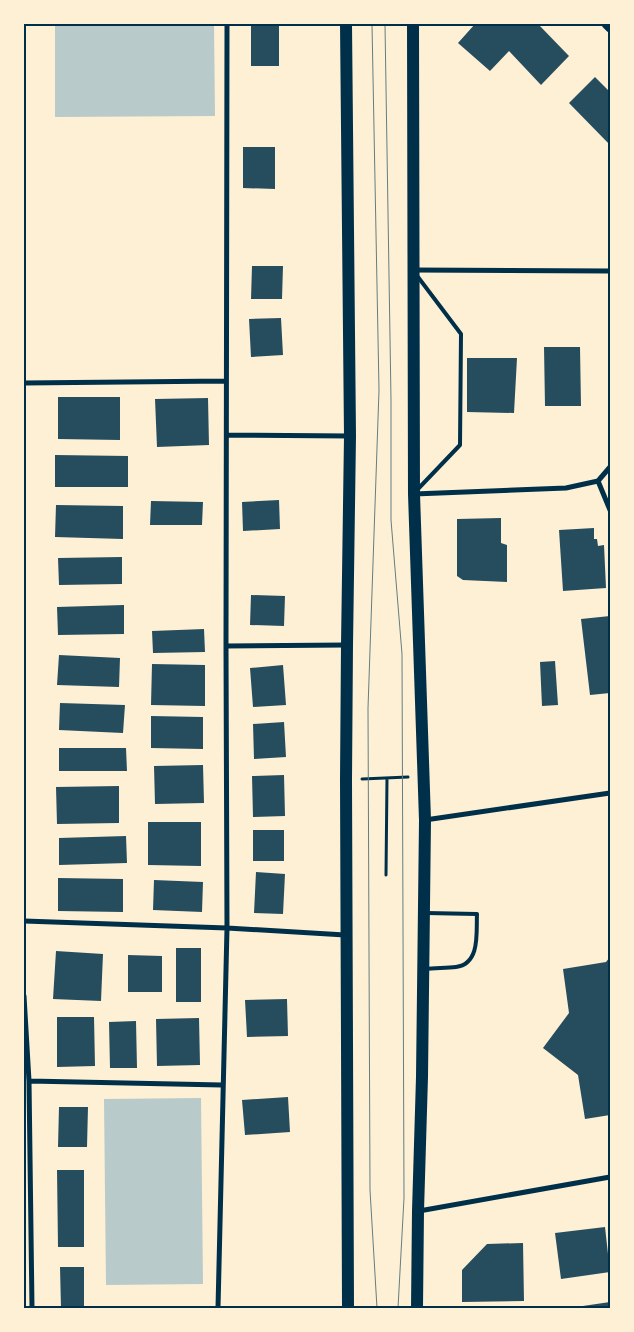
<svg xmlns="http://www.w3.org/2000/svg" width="634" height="1332" font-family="'Open Sans',sans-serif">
  <rect width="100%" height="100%" fill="#fdf0d5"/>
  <path fill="#b9caca" d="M55,24H214L215,116L55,117Z
    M201,1098L203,1284L106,1285L104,1099Z"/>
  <path fill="#264d5e" d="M251,24H279V66H251Z
    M475,24H538L569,56L541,85L509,51L490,71L458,43Z
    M595,77L610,92V145L569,103Z
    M243,147H275V189L243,188Z
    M252,266H283L282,299H251Z
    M281,318L283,355L251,357L249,319Z
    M544,347H580L581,406H545Z
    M467,358H517L514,413L467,412Z
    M58,397H120V440L58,439Z
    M208,398L209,445L157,447L155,399Z
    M55,455L128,456V487H55Z
    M279,500L280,529L243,531L242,502Z
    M151,501L203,502L202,525H150Z
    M56,505L123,506V539L55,537Z
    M501,518V543L507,545V582L463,580L457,576V519Z
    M594,528V539H597L598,546L604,545L606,588L563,591L559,530Z
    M122,557V584L59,585L58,558Z
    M251,595L285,596L284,626L250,625Z
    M124,605V634L58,635L57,607Z
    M610,616V693L590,695L581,619Z
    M204,629L205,652L153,653L152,631Z
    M59,655L120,658L119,687L57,685Z
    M555,661L558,705L542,706L540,662Z
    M152,664L205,665V706L151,705Z
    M283,665L286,705L253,707L250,668Z
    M60,703L125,705L123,733L59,730Z
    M151,716L203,717V749L151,748Z
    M284,722L286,757L254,759L253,724Z
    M59,748H126L127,771H59Z
    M203,765L204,803L155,804L154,766Z
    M284,775L285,816L253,817L252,776Z
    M119,786V823L57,824L56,787Z
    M148,822H201V866L148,865Z
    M253,830H284V861H253Z
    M126,836L127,863L59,865V838Z
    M256,872L285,874L283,914L254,913Z
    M58,878L123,879V912L58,911Z
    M154,880L203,882L202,912L153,910Z
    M176,948H201V1002H176Z
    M56,951L103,954L101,1001L53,999Z
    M128,955L162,956V992H128Z
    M610,957V1115L585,1119L578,1075L543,1048L569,1013L563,969L606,962Z
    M287,999L288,1036L247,1037L245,1000Z
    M57,1017H94L95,1066L57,1067Z
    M199,1018L200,1065L157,1066L156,1019Z
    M136,1021L137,1068H110L109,1022Z
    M288,1097L290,1132L245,1135L242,1100Z
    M59,1107H88L87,1147H58Z
    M57,1170H84V1247H58Z
    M605,1227L610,1272L561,1279L555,1233Z
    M523,1243L524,1301L462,1302V1270L487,1244Z
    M60,1267H84V1308H61Z
    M610,1302V1308H576V1307Z
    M120,1306L121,1308H93V1307Z"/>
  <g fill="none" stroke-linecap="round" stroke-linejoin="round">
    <path stroke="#003049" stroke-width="3" d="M362,779L408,777
      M386,875L387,778"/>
    <path stroke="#003049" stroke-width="4" d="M417,490L460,445L461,334L418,277
      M425,969C435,968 446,968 456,967C481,964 476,931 477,914L426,913"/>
    <path stroke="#003049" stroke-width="5" d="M413,270L610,271
      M24,383L226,381
      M227,435L350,436
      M610,467L598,481L610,510
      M414,494L566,488L598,481
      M226,646L346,645
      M425,820L610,793
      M24,921L227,928L345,935
      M24,996L29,1081L32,1308
      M29,1081L222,1085
      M419,1211L610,1177
      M218,1308L227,928L226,646L227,24"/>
    <path stroke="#003049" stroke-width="9" d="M606,24L610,28"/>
    <path stroke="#003049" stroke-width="12" d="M346,24L350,436L347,645L346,780L348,1308
      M413,24L414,494L425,820L422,1077L418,1211L417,1308"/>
    <path stroke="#657d81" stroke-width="1" d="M372,24L379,390L368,708L370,1190L377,1308
      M385,24L391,400V520L402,654L404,1198L398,1308"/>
  </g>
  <rect width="634" height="1332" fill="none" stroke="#fdf0d5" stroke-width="50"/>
  <rect x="25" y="25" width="584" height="1282" fill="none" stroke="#003049" stroke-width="2"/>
</svg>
